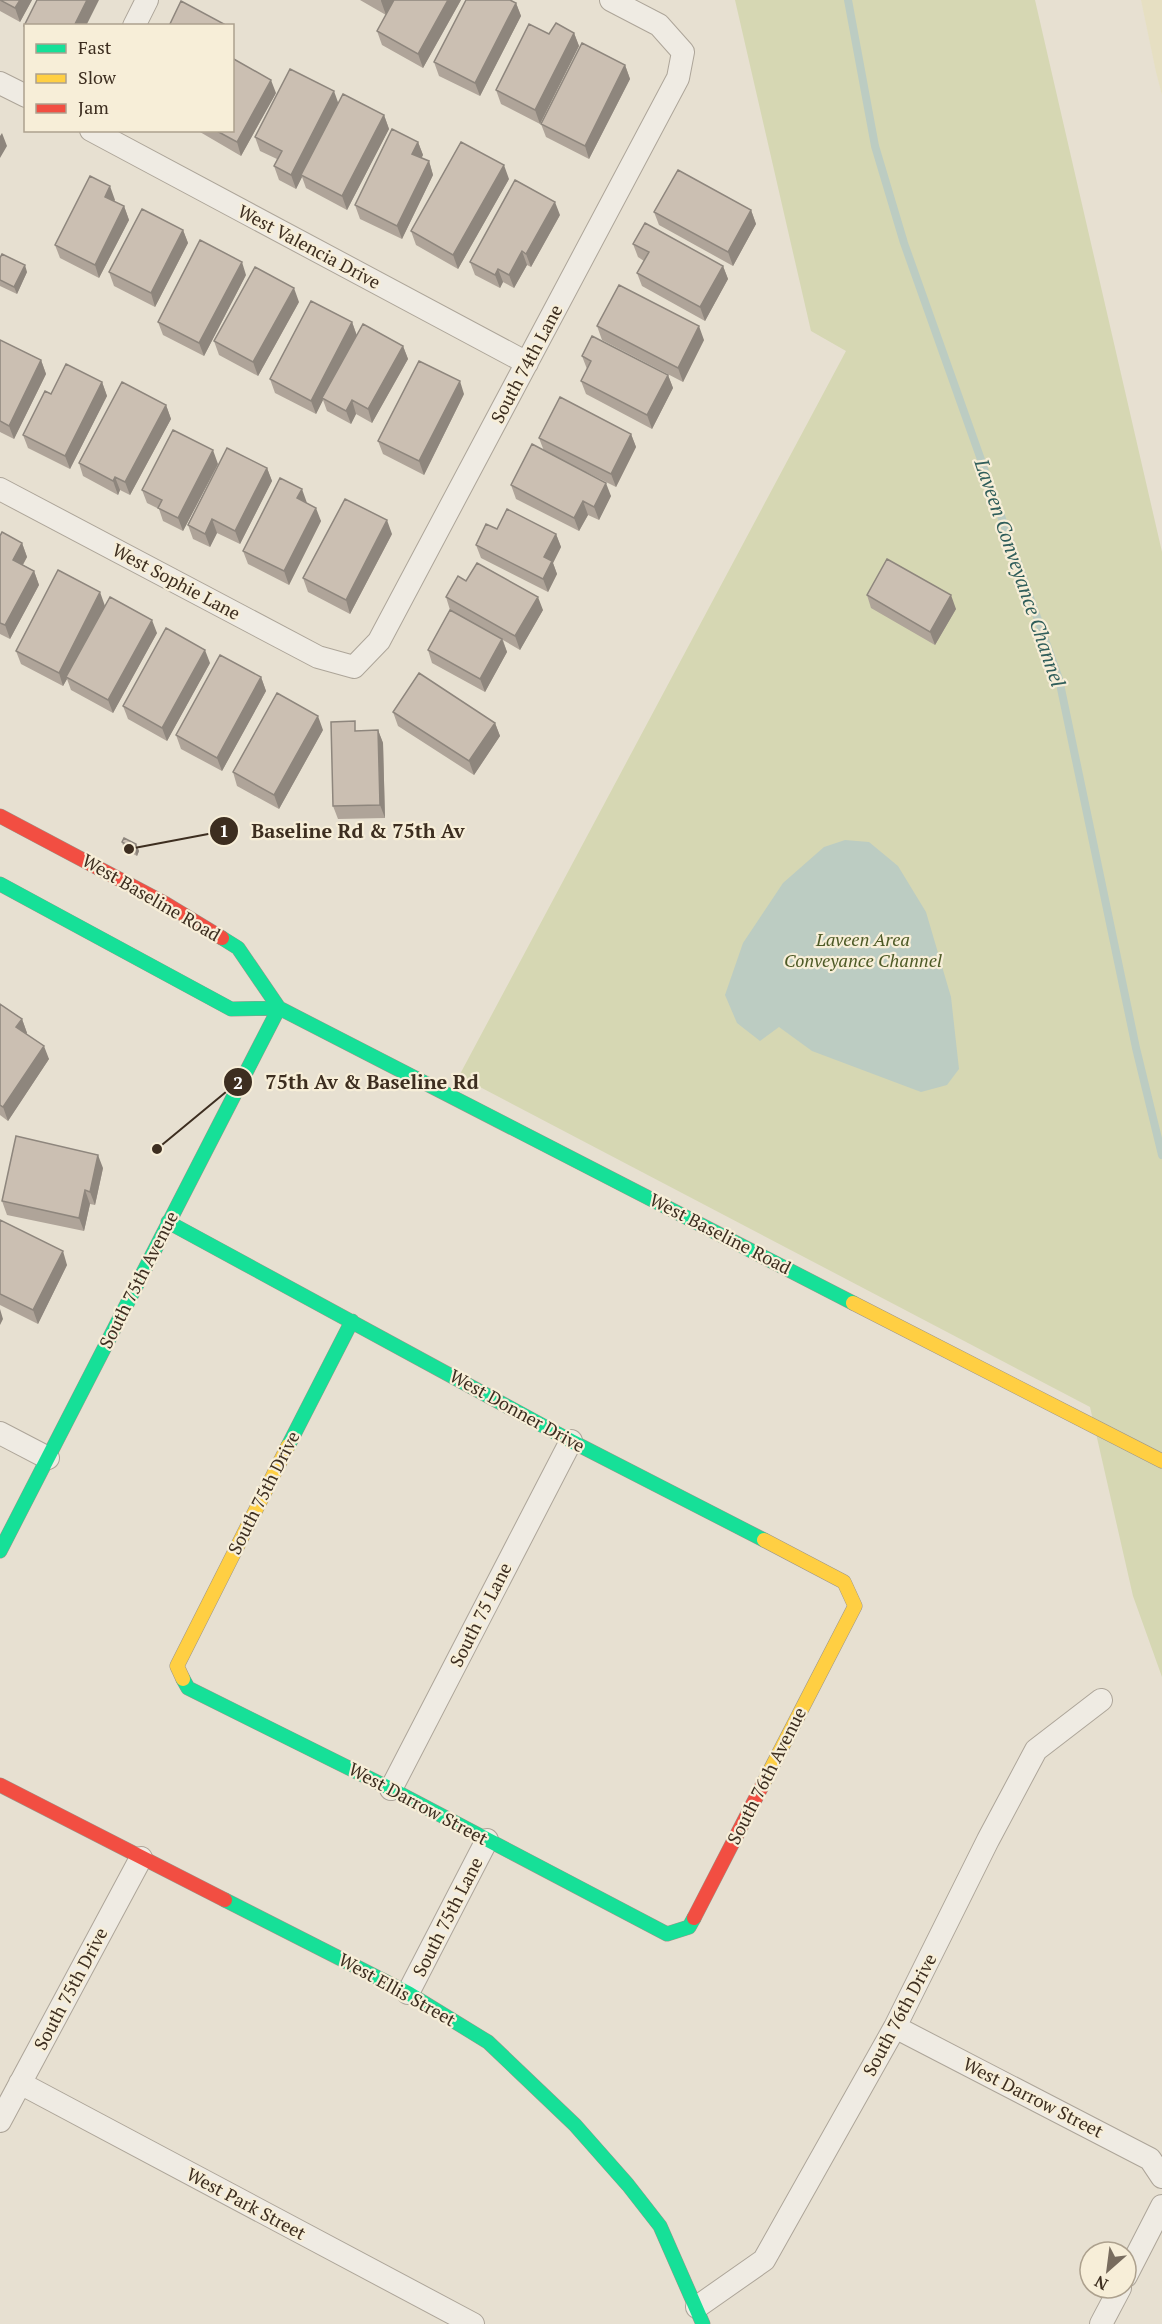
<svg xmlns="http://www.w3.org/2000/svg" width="1162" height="2324" font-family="'PT Serif',serif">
  <rect width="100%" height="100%" fill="#e7e0d1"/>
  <path fill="#e6dfc2" d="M1141,0H1162V95L1156,72Z"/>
  <path fill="#d6d7b3" d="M735,0H1035L1162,552V1677L1133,1596L1090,1407L459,1076L846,351L811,331Z"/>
  <path fill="#bcccc2" d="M845,840L869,842L898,866L926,912L951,997L959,1069L947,1085L921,1092L812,1051L779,1027L760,1041L737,1023L725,995L743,943L783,883L824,847Z"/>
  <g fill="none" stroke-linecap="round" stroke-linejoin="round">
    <path stroke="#bcccc2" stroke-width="8" d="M848,0L875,146L904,243L1059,679L1136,1048L1162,1155"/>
    <g stroke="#ada599" stroke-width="24">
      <path id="street" d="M134,26L147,0
        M0,83L26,96
        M91,130L527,363
        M0,489L318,657L354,667L379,641L678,78L683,52L659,25L611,0
        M0,1433L48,1458
        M391,1789L571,1441
        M408,1993L487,1840
        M895,2027L1150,2159L1162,2177
        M20,2083L473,2324
        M0,2121L141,1858
        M1126,2276L1162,2206
        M697,2307L764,2260L895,2027L988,1840L1036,1750L1101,1700
        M1101,2324L1120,2288"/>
    </g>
    <g stroke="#9c958a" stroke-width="15">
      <path id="fast" d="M0,884L231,1009L279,1008
        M222,938L238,948L279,1008L853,1303
        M168,1222L571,1441L764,1540
        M288,1446L352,1321
        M0,1551L279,1008
        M183,1679L188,1688L391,1789L667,1934L689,1927L694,1918
        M225,1900L408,1993L488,2042L575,2125L628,2185L660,2226L703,2324"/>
    </g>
    <g stroke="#9c958a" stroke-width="15">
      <path id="slow" d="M853,1303L1162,1461
        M183,1679L177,1666L288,1446
        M763,1784L855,1606L844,1582L764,1540"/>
    </g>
    <g stroke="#9c958a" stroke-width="15">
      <path id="jam" d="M0,816L166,904L222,938
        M0,1785L225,1900
        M694,1918L763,1784"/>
    </g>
    <use href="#street" stroke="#efebe3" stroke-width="22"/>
    <use href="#fast" stroke="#16e098" stroke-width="14"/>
    <use href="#slow" stroke="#ffcf43" stroke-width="14"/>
    <use href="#jam" stroke="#f24e42" stroke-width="14"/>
  </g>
  <path fill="#afa499" d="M0,0H32L20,22L0,11Z
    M360,0H394L386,15Z
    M461,0L423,68L382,45L377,31Z
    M516,3L521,16L480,96L439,76L434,62Z
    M574,33L579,46L540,124L501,104L496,90L549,34Z
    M625,65L630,79L589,159L546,137L541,124Z
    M276,93L241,156L200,132L199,130H232Z
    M338,103L384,115L389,129L347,210L306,188L302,177L296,189L279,180L274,166L277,159L260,151L255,137Z
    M418,142L423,155L421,158L429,161L433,175L402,239L360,219L355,205Z
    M509,179L458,269L416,245L411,231Z
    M115,200L114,201L124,206L129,220L99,278L60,258L55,245Z
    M751,210L756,224L733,266L659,225L654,212Z
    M560,215L531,267L527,265L514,288L503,282L500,288L475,275L470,262Z
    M183,230L188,243L155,307L114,286L109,272Z
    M633,244L723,266L728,279L705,321L642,286L637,273L644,261L638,257Z
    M0,258L27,272L17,294L0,286Z
    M246,275L204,356L163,335L158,322Z
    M299,302L258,376L219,355L214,341Z
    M352,322L357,336L403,346L408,359L372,423L356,414L351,424L327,411L323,400L316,414L275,393L270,379Z
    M597,326L704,340L683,382L602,340Z
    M0,340L41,360L46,374L14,439L0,432Z
    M582,356L668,375L673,388L652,429L586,394L581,381L587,369Z
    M102,382L107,396L70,469L28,448L23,435L51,394Z
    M464,394L424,475L383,454L378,441Z
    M166,405L171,419L130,495L120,490L118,495L83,476L79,463Z
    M631,434L636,447L616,487L586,472L611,496L599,520L588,515L579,531L516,499L511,485L544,451L539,438Z
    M218,464L183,531L163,521L159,509L147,503L142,490Z
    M267,468L272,481L240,544L217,533L210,547L193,539L188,525Z
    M307,503L321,521L289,585L248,564L243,551Z
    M497,529L556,534L561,547L553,563L557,574L548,592L481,558L476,545Z
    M392,534L350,614L308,592L303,578Z
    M0,536L22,543L27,557L23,565L34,571L39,585L10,639L0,634Z
    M466,581L543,610L520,650L503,640L507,652L485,692L432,663L428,650L450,610L446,597Z
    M867,595L956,609L935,645L871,608Z
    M105,606L157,633L113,713L71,690L67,679L63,686L21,664L16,651Z
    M210,663L167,741L128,719L123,706Z
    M261,677L266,691L222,771L181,749L176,735Z
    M393,712L495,723L500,736L474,775L398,726Z
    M323,730L279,809L237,786L233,772Z
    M378,730L383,743L385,818L338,819L333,806L358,731Z
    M122,842L136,844L139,851L137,856L124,849Z
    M0,1004L22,1019L27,1033L26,1034L49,1059L8,1121L0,1115Z
    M103,1168L95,1205L90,1204L84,1231L7,1215L2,1201Z
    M0,1220L67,1265L38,1324L0,1305Z"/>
  <path fill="#8e867d" d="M20,0H32L20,22L15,8Z
    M87,0H99L86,26H74Z
    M381,0H394L386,15L381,1Z
    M448,0H461L423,68L418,54Z
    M516,3L521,16L480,96L475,83Z
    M574,33L579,46L540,124L535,110Z
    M625,65L630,79L589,159L585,146Z
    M271,80L276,93L241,156L237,142Z
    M334,91L339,105L301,175L302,177L296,189L291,175Z
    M384,115L389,129L347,210L342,196Z
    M2,133L7,146L0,158V136Z
    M418,142L423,155L417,167L412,154Z
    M429,161L433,175L402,239L397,226Z
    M504,165L509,179L458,269L453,255Z
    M110,186L115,200L110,210L105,197Z
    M555,202L560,215L531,267L526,254Z
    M124,206L129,220L99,278L95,265Z
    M751,210L756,224L733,266L728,252Z
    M183,230L188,243L155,307L151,293Z
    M522,251L527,265L514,288L509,275Z
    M242,262L246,275L204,356L199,343Z
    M25,265L27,272L17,294L14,287Z
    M723,266L728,279L705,321L700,307Z
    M498,269L503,282L500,288L495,275Z
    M294,288L299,302L258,376L253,362Z
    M352,322L357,336L322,398L323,400L316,414L311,401Z
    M699,326L704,340L683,382L678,368Z
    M403,346L408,359L372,423L368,409Z
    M41,360L46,374L14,439L9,426Z
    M668,375L673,388L652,429L647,415Z
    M460,381L464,394L424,475L419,461Z
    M102,382L107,396L70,469L65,456Z
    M352,400L356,414L351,424L346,411Z
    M166,405L171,419L130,495L125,482Z
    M631,434L636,447L616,487L611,474Z
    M213,450L218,464L183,531L178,518Z
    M267,468L272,481L240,544L235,531Z
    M115,477L120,490L118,495L113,481Z
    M606,483L611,496L599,520L594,507Z
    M302,489L307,503L297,498Z
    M583,501L588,515L579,531L574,518Z
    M316,508L321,521L289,585L284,571Z
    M212,519L217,533L210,547L205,534Z
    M387,520L392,534L350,614L346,600Z
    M556,534L561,547L553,563L557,574L548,592L543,579L544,557Z
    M22,543L27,557L18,573L13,560Z
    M34,571L39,585L10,639L5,625Z
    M100,592L105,606L66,677L67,679L63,686L59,673Z
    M951,595L956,609L935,645L930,632Z
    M538,597L543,610L520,650L515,636Z
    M152,620L157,633L113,713L108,700Z
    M502,639L507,652L485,692L480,679Z
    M205,650L210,663L167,741L162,728Z
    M261,677L266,691L222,771L217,758Z
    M318,716L323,730L279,809L274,795Z
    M495,723L500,736L474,775L469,761Z
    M378,730L383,743L385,818L380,805Z
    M136,844L139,851L137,856L134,849Z
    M22,1019L27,1033L21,1041L16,1027Z
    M44,1046L49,1059L8,1121L3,1107Z
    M98,1155L103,1168L95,1205L90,1192Z
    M85,1190L90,1204L84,1231L79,1218Z
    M63,1251L67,1265L38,1324L33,1310Z
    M0,1309L3,1319L0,1325Z"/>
  <path fill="#cbbfb2" stroke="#8e867d" stroke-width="1.5" d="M0,0H20L15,8Z
    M37,0H87L74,26H26V27L24,26Z
    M394,0H448L418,54L377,31Z
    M466,0H510L516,3L475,83L434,62Z
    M181,1L224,24L223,26H169Z
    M556,23L574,33L535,110L496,90L529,24L549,34Z
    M582,43L625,65L585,146L541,124Z
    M232,58L271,80L237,142L215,130H232Z
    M290,69L334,91L291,175L274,166L282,151L255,137Z
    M343,94L384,115L342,196L301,175Z
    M392,129L418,142L412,154L429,161L397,226L355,205Z
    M461,142L504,165L453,255L411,231Z
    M678,170L751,210L728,252L654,212Z
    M90,176L110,186L105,197L124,206L95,265L55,245Z
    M515,180L555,202L526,254L522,251L509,275L498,269L495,275L470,262Z
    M142,209L183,230L151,293L109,272Z
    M645,223L723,266L700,307L637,273L649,252L633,244Z
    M200,240L242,262L199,343L158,322Z
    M2,254L25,265L14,287L0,280V258Z
    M255,267L294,288L253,362L214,341Z
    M619,285L699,326L678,368L597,326Z
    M311,301L352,322L311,401L270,379Z
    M363,324L403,346L368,409L352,400L346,411L322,398Z
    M592,336L668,375L647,415L581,381L591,361L582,356Z
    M0,340L41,360L9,426L0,421Z
    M419,361L460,381L419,461L378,441Z
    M66,364L102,382L65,456L23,435L45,391L51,394Z
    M122,382L166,405L125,482L115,477L113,481L79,463Z
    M560,397L631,434L611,474L539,438Z
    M173,430L213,450L178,518L158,508L162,500L142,490Z
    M532,444L606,483L594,507L583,501L574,518L511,485Z
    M227,448L267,468L235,531L212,519L205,534L188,525Z
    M280,478L302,489L297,498L316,508L284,571L243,551Z
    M345,499L387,520L346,600L303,578Z
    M507,509L556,534L544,557L552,561L543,579L476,545L486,524L497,529Z
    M2,532L22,543L13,560L34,571L5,625L0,623V536Z
    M887,559L951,595L930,632L867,595Z
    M477,563L538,597L515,636L446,597L458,576L466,581Z
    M58,570L100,592L59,673L16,651Z
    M110,597L152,620L108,700L66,677Z
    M450,610L502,639L480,679L428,650Z
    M166,628L205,650L162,728L123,706Z
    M220,655L261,677L217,758L176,735Z
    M419,673L495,723L469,761L393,712Z
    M277,693L318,716L274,795L233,772Z
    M355,721V731L378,730L380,805L333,806L331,722Z
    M124,838L136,844L134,849L122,842Z
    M0,1004L22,1019L16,1027L44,1046L3,1107L0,1105Z
    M16,1136L98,1155L90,1192L85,1190L79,1218L2,1201Z
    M0,1220L63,1251L33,1310L0,1294Z"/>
  <g text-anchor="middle" stroke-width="4.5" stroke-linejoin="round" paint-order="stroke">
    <g font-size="18" fill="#3d2e20" stroke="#f7eed8">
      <text transform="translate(309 247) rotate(28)" y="6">West Valencia Drive</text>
      <text transform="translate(527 364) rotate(-62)" y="6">South 74th Lane</text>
      <text transform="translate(176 582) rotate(28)" y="6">West Sophie Lane</text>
      <text transform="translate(151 898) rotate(30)" y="6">West Baseline Road</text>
      <text transform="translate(720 1234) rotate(27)" y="6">West Baseline Road</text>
      <text transform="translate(139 1280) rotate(-63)" y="6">South 75th Avenue</text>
      <text transform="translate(517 1411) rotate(29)" y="6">West Donner Drive</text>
      <text transform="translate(264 1493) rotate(-63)" y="6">South 75th Drive</text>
      <text transform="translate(481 1615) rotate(-63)" y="6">South 75 Lane</text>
      <text transform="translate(767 1776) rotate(-63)" y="6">South 76th Avenue</text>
      <text transform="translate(418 1804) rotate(28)" y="6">West Darrow Street</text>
      <text transform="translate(448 1917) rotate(-63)" y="6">South 75th Lane</text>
      <text transform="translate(71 1989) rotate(-62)" y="6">South 75th Drive</text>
      <text transform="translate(397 1990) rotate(29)" y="6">West Ellis Street</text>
      <text transform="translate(900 2015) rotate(-62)" y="6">South 76th Drive</text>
      <text transform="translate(1033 2098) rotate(27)" y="6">West Darrow Street</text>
      <text transform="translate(246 2204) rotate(28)" y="6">West Park Street</text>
    </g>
    <g font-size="18" font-style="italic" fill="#4d5a26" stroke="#f7eed8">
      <text x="863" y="946">Laveen Area<tspan x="863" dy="21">Conveyance Channel</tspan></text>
    </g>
    <g font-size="20" font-style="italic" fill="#2f5d5a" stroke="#f7eed8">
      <text transform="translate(1020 573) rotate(71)" y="7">Laveen Conveyance Channel</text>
    </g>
  </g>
  <path fill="none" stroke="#3d2e20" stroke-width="2" d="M129 849L224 831M157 1149L238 1082"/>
  <g fill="#3d2e20" stroke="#f7eed8" stroke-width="2">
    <circle cx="129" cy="849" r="6"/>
    <circle cx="157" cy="1149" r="6"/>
    <circle cx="224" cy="831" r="15"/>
    <circle cx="238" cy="1082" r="15"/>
  </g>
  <g font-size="18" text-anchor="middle" font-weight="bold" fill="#fff">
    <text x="224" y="837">1</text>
    <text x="238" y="1089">2</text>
  </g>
  <g font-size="20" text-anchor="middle" font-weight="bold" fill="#3d2e20" stroke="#f7eed8" stroke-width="4.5" stroke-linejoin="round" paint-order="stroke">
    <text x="358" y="838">Baseline Rd &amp; 75th Av</text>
    <text x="372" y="1089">75th Av &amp; Baseline Rd</text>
  </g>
  <rect x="24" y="24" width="210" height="108" fill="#f7eed8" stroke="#ada18e" stroke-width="1.5"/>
  <rect x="36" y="44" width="30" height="9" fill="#16e098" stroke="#ada18e" stroke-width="1.5"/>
  <text x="78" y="54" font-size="18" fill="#3d2e20">Fast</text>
  <rect x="36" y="74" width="30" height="9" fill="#ffcf43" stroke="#ada18e" stroke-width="1.5"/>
  <text x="78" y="84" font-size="18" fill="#3d2e20">Slow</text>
  <rect x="36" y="104" width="30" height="9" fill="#f24e42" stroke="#ada18e" stroke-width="1.5"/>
  <text x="78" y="114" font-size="18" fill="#3d2e20">Jam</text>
  <g transform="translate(1108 2270) rotate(208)"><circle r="28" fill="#f7eed8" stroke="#ada18e" stroke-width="1.5"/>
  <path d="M0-4.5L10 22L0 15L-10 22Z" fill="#786c5e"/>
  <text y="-9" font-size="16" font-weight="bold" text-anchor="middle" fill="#3d2e20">N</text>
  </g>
</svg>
